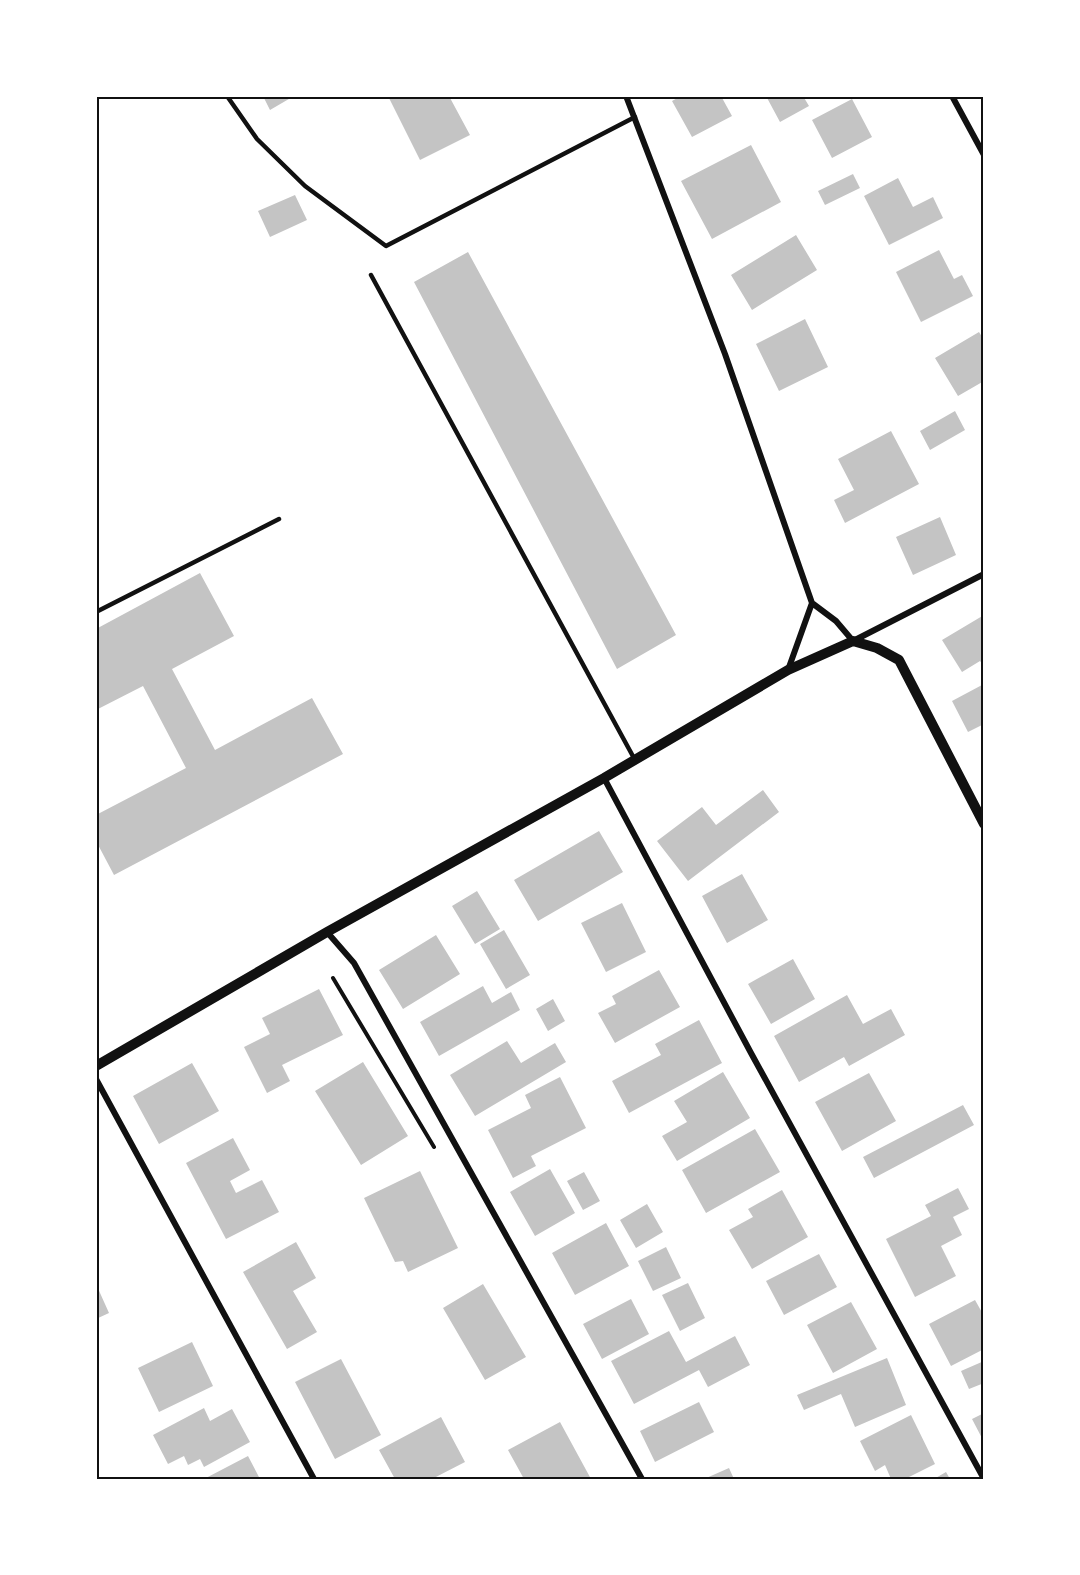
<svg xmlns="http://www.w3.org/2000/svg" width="1080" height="1575" font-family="'Golos Text',sans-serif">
  <rect width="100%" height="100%" fill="#fff"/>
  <path fill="#c4c4c4" d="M263,96H294L270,110Z
    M388,96H449L470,135L420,160Z
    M681,96H721L732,116L692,137L672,101Z
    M766,96H803L809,106L780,122Z
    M852,99L872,137L832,158L812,120Z
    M751,145L781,202L712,239L681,181Z
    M853,174L860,188L825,205L818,191Z
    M898,178L913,207L933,197L943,218L889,245L864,196Z
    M295,195L307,220L270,237L258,211Z
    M796,235L817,270L752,310L731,275Z
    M939,250L954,279L962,275L973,296L921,322L896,272Z
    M468,252L676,635L617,669L414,282Z
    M805,319L828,367L779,391L756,344Z
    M979,332L984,340V381L958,396L935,358Z
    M955,411L965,430L930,450L920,431Z
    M891,431L919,484L845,523L834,500L854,490L838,459Z
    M940,517L956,555L913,575L896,537Z
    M200,573L234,636L172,669L215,750L312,698L343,754L114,875L96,841V815L186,768L143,686L96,710V629Z
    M984,615V666L980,661L962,672L942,640Z
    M982,685L984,724L968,732L952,701Z
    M763,790L779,812L688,881L657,841L702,807L716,825Z
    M599,831L623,872L538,921L514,880Z
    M742,874L768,920L727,943L702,896Z
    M477,891L500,929L475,944L452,906Z
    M622,903L646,952L606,972L581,923Z
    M504,930L530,975L506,989L480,944Z
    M436,935L460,974L403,1009L379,970Z
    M793,959L815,999L771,1024L748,984Z
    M659,970L680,1007L615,1043L598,1013L616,1004L612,996Z
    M483,986L492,1003L511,992L520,1010L439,1056L420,1022Z
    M319,989L343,1035L282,1065L290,1081L267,1093L244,1047L270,1034L262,1018Z
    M847,995L863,1024L891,1009L905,1035L849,1066L844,1057L799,1082L774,1036Z
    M553,999L565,1021L548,1031L536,1009Z
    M699,1020L722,1063L629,1113L612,1081L661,1055L655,1044Z
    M507,1041L521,1063L555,1043L566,1062L475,1116L450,1075Z
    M363,1062L408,1136L361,1165L315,1091Z
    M192,1063L219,1111L159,1144L133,1096Z
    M723,1072L750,1118L677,1161L662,1136L687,1122L674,1101Z
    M869,1073L896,1121L842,1151L815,1102Z
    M560,1077L586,1128L531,1156L536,1166L513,1178L488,1130L531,1108L525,1095Z
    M963,1105L974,1125L874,1178L863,1157Z
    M755,1129L780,1172L706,1213L682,1170Z
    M233,1138L250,1170L230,1181L236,1193L262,1180L279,1212L226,1239L186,1163Z
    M550,1169L575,1213L535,1236L510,1192Z
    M420,1171L458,1248L408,1272L403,1261L395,1262L364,1198Z
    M584,1172L600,1201L583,1210L567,1181Z
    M958,1188L969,1209L953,1217L962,1235L941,1246L956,1276L915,1297L886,1239L931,1216L925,1205Z
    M782,1190L808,1237L752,1269L729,1230L753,1217L748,1209Z
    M647,1204L663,1232L636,1248L620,1220Z
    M606,1223L629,1266L575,1295L552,1253Z
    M296,1242L316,1278L293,1291L317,1332L287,1349L243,1272Z
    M666,1247L681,1278L653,1291L638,1261Z
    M819,1254L837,1287L784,1315L766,1281Z
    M688,1283L705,1318L680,1331L662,1295Z
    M96,1284L109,1313L96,1319Z
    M483,1284L526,1357L485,1380L443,1308Z
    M631,1299L649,1334L602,1359L583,1324Z
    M975,1300L984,1316V1349L951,1366L929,1324Z
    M851,1302L877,1349L833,1373L807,1325Z
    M669,1331L686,1362L735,1336L750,1365L708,1387L699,1370L634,1404L611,1361Z
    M192,1342L213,1386L159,1412L138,1368Z
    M887,1358L906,1405L855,1427L841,1394L804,1410L797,1395Z
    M341,1359L381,1435L335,1459L295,1382Z
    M984,1361V1383L969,1389L961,1371Z
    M699,1402L714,1432L655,1462L640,1431Z
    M204,1408L210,1421L232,1409L250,1442L204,1467L200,1459L188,1465L184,1456L168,1464L153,1435Z
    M984,1413V1442L972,1419Z
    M911,1415L935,1464L905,1479H891L885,1465L875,1471L860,1441Z
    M441,1417L465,1462L432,1479H395L379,1450Z
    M560,1422L591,1479H524L508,1450Z
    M248,1456L260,1479H204Z
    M729,1468L734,1479H704Z
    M946,1472L950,1479H934Z"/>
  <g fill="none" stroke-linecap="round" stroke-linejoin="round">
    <path stroke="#111" stroke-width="4" d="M333,978L434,1147"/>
    <path stroke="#111" stroke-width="4.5" d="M227,96L257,139L305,186L386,246L635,117
      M371,275L635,760
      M96,612L279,519"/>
    <path stroke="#111" stroke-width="6" d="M626,96L725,354L812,603L788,670
      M952,96L984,155
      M812,603L836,621L853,641L984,574
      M604,778L751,1053L984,1479
      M327,932L354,963L642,1479
      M96,1079L314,1479"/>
    <path stroke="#111" stroke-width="10" d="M96,1066L327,932L604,778L788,670L853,641L877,648L899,660L984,824"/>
  </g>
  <rect width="1080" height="1575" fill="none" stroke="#ffffff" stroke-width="195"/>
  <rect x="98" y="98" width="884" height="1380" fill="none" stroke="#111" stroke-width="2"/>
</svg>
